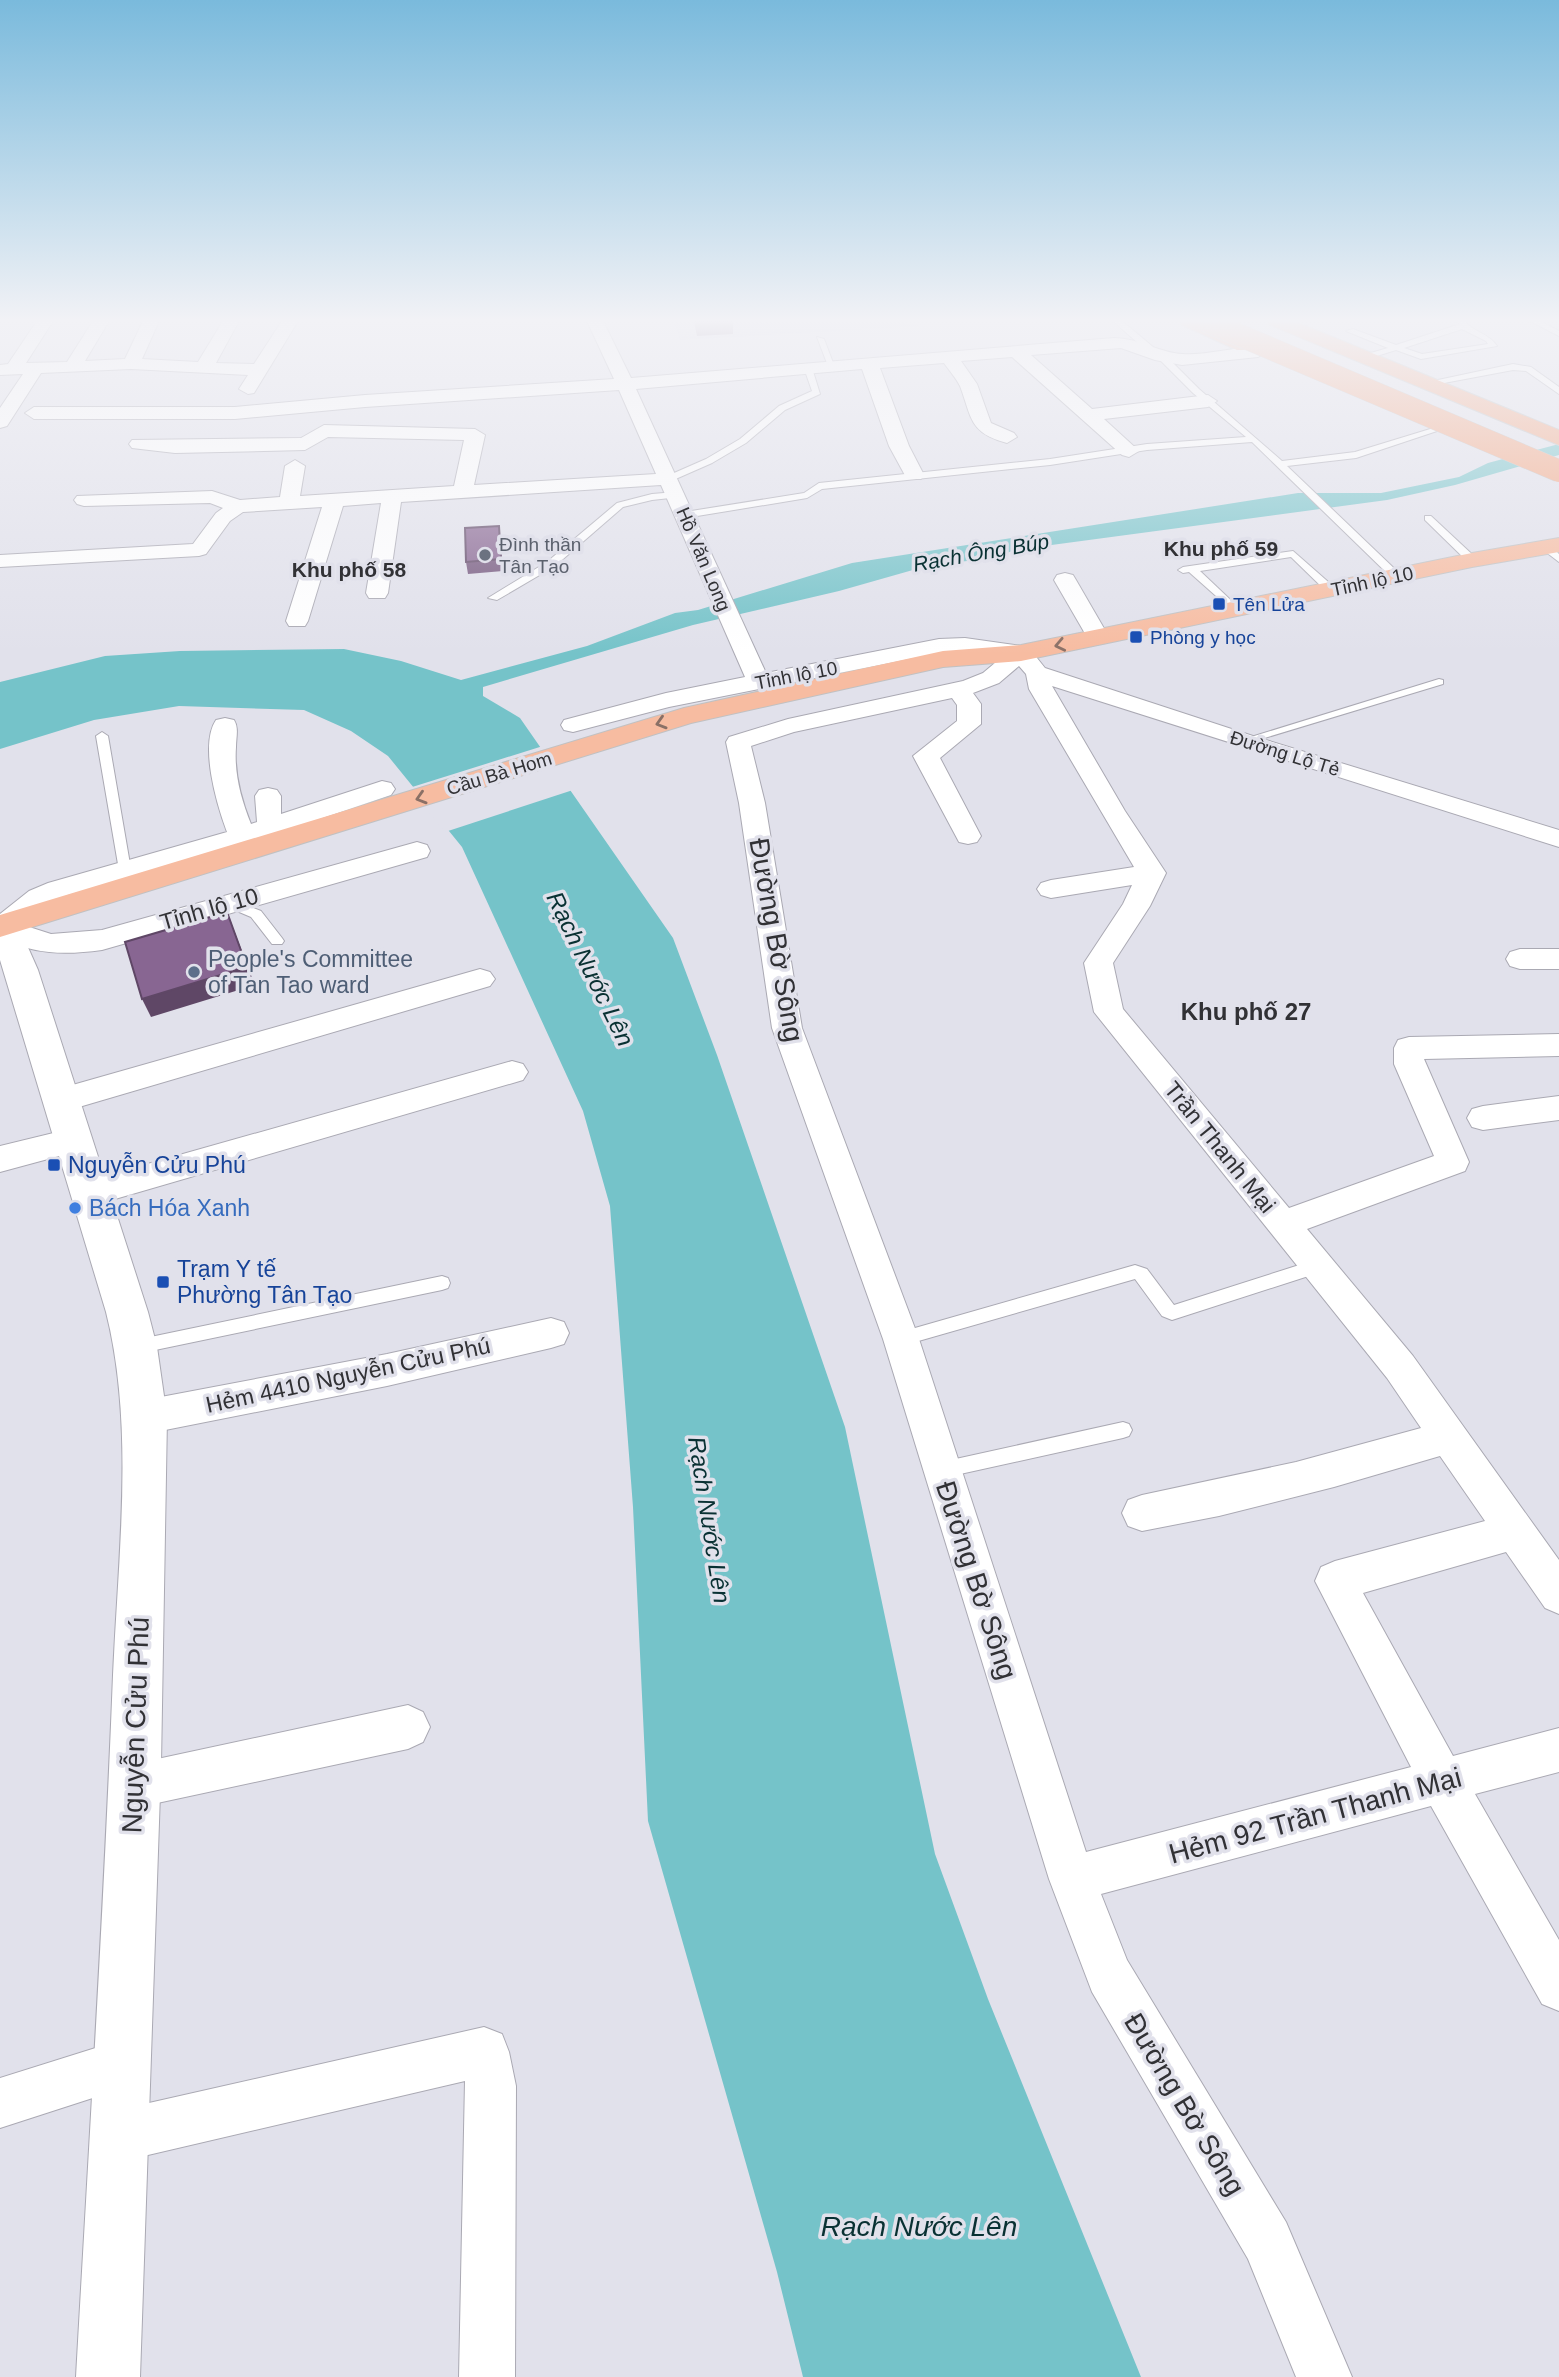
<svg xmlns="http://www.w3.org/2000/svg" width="1559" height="2377" font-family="Arial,sans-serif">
  <rect width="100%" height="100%" fill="#e1e1eb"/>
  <path fill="#d2d2e3" d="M674,321H891L922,326L680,340Z"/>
  <path fill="#75c3c9" d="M1559,444V455L1455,485L1387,500L1015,550L990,559L934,564L839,591L693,625L483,687V696L520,718L673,938L717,1055L845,1427L935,1854L988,1999L1141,2377H803L777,2272L648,1821L633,1507L610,1206L583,1111L462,847L388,756L351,731L304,710L179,706L94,720L0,749V682L105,656L180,651L344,649L401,661L461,680L587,646L675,613L698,610L852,563L1298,493H1381L1459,477L1488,463Z"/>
  <path fill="#e1e1eb" d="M543,746L573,790L445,832L409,788Z"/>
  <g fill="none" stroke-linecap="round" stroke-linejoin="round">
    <g stroke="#aaa9b3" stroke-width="2">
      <path id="service" d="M1113,321H1122L1153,347V351H1147Z
        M1456,321H1465C1472,332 1489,333 1497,346L1421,359L1396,350L1367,359H1364V355L1388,348L1346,331L1353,329L1396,345L1460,324ZM1462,329L1486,341L1488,344L1422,354L1404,348Z
        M1530,321H1540L1559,331V336Z
        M817,337L824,339L835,368L828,366Z
        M1159,355H1165L1199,389L1282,461L1355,452L1440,426V430L1356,458L1287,466L1400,574V578H1392L1252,442L1147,450L1050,465L822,489L807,498L685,518L680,515L685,512L804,493L819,483L1050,459L1147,444L1246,437L1193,393L1159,359Z
        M1513,364L1531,367L1559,387V394L1526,371L1513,370L1428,386L1424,383Z
        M808,365L812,368L820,394L785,410L746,443L712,463L671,481H665V477L706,459L740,439L779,406L812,391L804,368Z
        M676,492L679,493V497L652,500L623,507L555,566L497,600L488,598L547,562L617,503L652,494Z
        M1425,516H1431L1476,558V562H1468L1425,520Z
        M1542,545H1550L1559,554V562L1542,549Z
        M1293,551L1334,587V591H1326L1291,557L1200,571L1238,607L1239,609L1234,612L1189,572L1183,573L1178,570L1183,567Z
        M1439,679L1443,680V684L1248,743L1244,745L1238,741Z
        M102,732L108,736L131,870L125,874L119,870L96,736Z
        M230,899L261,911L282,938L284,941L282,944H272L251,917L225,906V900Z
        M1318,1259L1324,1261L1326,1266L1324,1271L1172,1320L1162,1316L1135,1279L901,1346L895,1344L892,1339L895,1334L901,1332L1135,1265L1147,1269L1174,1305Z
        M442,1276L448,1278L450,1283L448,1288L442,1290L136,1354L130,1352L127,1347L130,1342L136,1340Z
        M1123,1422L1129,1424L1132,1430L1129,1436L1123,1438L942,1478L936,1476L933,1470L936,1464L942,1462Z"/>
    </g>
    <g stroke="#aaa9b3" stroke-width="2">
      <path id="minor" d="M37,321H53L26,363L67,362L93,321H109L85,361L125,359L143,321H159L142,359L198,362L223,321H239L216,363L254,364L282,321H298L254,393L248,394L239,389L248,375L131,369L41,373L7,426L0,428V408L23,374L0,375V365L8,364Z
        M587,321H603L631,378L1114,338C1139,338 1159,353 1183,354C1206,356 1245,344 1264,348L1267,352L1258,357L1182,365L1155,360L1121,348L1031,355L1092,409L1208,395L1217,401L1208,407L1104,419L1139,451L1129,457L1122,455L1012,357L961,361L977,384L991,423L1014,433L1017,437L1007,443C969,433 972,418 960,386C956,378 949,370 944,363L880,368L909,446L924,475L921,479H907L889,446L862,369L636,389L766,673L939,639L965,638L1021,646L1029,648L1045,668L1253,736L1559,830V847L1052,686L1125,811L1166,873L1150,906L1113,963L1123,1009L1289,1208L1434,1156L1394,1064V1048L1398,1040L1409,1037L1559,1034V1056L1424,1059L1469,1162L1465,1171L1307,1229L1413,1356L1559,1560V1614L1545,1608L1506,1552L1363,1593L1453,1756L1559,1728V1772L1475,1794L1559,1940V2011L1542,2004L1431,1806L1101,1894L1127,1960L1286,2222L1352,2377H1296L1248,2259L1092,1992L1049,1879L883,1339L772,1028L739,803L726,742L729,737L788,719L963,681L983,673L1002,657L965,652L939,653L669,707L573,732L564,730L561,725L564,720L666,693L745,677L661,485L401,502L388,593L385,598H369L366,593L381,503L343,506L308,621L305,626H289L286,621L322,507L243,512L230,521L206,554L199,556L0,567V555L193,544L216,513L223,508L210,503L84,506L77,504L74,500L77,496L212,491L240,500L280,497L285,466L295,460L305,466L300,496L454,486L464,440L328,437L305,450L175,453L132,448L129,444L132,440L301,438L324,425L475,429L485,435L474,485L656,474L619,390L365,407L235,419H34L25,413L34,407H235L365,395L614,379ZM1019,666L1026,674L1029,689L1134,867L1051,880L1041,883L1037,889L1041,895L1051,898L1132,885L1123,904L1084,963L1094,1012L1387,1378L1421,1428L1296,1462L1142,1495L1128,1500L1122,1513L1128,1526L1142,1531L1219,1516L1334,1487L1440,1456L1485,1521L1335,1561L1321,1567L1315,1581L1411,1767L1086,1852L919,1339L802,1028L765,803L751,746L794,732L952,698L957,705V721L913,756L959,842L968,844L977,842L981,836L940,758L981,724V704L973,693L999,683Z
        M1065,573L1073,575L1076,580L1109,637L1106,642H1090L1087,637L1054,580L1057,575Z
        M225,718L234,720C239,728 236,737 236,747C234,774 241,799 251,824L257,822L255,796L259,790L268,788L277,790L281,796V814L382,781L391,783L395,789L391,795L251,842L68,895L49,903L23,925L51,934L102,930L417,842L427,845L430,851L427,857L102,950C66,955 33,955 0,937V914L29,891L48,883L227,832C217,805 199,745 216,720Z
        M1520,949H1559V969H1520L1510,966L1506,959L1510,952Z
        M480,969L490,972L495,979L490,986L62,1112L51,1108L46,1100L51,1092L62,1088Z
        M512,1061L523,1064L528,1072L523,1080L91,1206L79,1202L74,1193L79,1184L91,1180Z
        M1559,1096V1120L1483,1130L1472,1127L1467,1118L1472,1109L1483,1106Z
        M74,1128L85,1131L90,1140L85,1149L0,1172V1146Z
        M551,1318L564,1322L569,1333L564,1344L551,1348L387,1386L145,1434L132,1429L126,1417L132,1405L145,1400L387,1354Z
        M408,1705L423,1712L430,1727L423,1742L408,1749L134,1808L118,1802L112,1786L118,1770L134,1764Z
        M484,2027L502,2034L509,2052L516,2086L515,2377H459L465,2081L118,2162L100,2154L92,2136L100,2118L118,2110Z
        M121,2040L139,2047L146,2065L139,2083L0,2128V2078Z"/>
    </g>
    <g stroke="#aaa9b3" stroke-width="2">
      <path id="secondary" d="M3,915L15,918L38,970L148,1312L157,1347L167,1417L161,1764L140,2377H76C89,2143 104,1909 113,1675C118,1557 135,1427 106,1312L0,960V916Z"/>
    </g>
    <g stroke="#c1c1c2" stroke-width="2">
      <path id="primary" d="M1559,538V552L1472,567L1021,661L943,667L691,723L0,937V915L684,708L943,651L1021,645L1472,553Z"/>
    </g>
    <g stroke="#c1c1c2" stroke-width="2">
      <path id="trunk" d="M1179,321H1205L1251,342L1254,346L1251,350H1237L1182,325Z
        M1267,321H1294L1559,430V445L1270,325Z"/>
    </g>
    <use href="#service" fill="#fff" fill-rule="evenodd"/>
    <use href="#minor" fill="#fff" fill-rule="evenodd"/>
    <use href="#secondary" fill="#fff" fill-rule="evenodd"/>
    <use href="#primary" fill="#f7bca1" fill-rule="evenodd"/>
    <use href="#trunk" fill="#f4a682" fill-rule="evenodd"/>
    <g stroke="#c1c1c2" stroke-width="23" stroke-linecap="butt">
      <path id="trunk-bridge" d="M1206,321L1559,471"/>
    </g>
    <use href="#trunk-bridge" stroke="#f4a682" stroke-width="22"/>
  </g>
  <path fill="#75587e" d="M694,321H733V334L697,336Z
    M499,526L503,571L468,574L466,562Z"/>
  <path fill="#5f4766" d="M499,526L500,537L503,571L501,559Z
    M227,912L255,985L151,1017L142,999Z"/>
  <path fill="#886692" stroke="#5f4766" stroke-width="2" d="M499,526L501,559L466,562L465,528Z
    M227,912L247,967L142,999L125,942Z"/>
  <defs><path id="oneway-chevron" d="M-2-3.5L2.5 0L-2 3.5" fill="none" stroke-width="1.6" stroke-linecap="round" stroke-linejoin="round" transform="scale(1.75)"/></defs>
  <g stroke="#8a7066">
    <use href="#oneway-chevron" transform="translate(1060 645) rotate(168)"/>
    <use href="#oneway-chevron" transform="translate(661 723) rotate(163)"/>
    <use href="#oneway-chevron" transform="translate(421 798) rotate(163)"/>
  </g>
  <linearGradient id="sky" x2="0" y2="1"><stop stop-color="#7abadc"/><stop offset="0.49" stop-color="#f2f2f6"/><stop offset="1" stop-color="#f2f2f6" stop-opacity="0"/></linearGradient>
  <rect width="1559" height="654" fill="url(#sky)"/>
  <circle fill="#6b7280" stroke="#e1e1eb" stroke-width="2.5" cx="485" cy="555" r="7"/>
  <g fill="#1a4fb4" stroke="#e1e1eb" stroke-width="2.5">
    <rect x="1212" y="597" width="14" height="14" rx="3.5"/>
    <rect x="1129" y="630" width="14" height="14" rx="3.5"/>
    <rect x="47" y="1158" width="14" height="14" rx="3.5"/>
    <rect x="156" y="1275" width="14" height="14" rx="3.5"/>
  </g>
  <circle fill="#5c6f8a" stroke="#e1e1eb" stroke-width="2.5" cx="194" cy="972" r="7"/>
  <circle fill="#3f7fe0" stroke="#e1e1eb" stroke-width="2.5" cx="75" cy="1208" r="7"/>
  <g text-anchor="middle" stroke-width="7" stroke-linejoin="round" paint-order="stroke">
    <g font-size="19" fill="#5b616d" stroke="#e1e1eb" text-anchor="start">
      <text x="499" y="551">Đình thần<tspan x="499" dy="22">Tân Tạo</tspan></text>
    </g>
    <g font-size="19" fill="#313135" stroke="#e1e1eb">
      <text transform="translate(704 559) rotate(67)" y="7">Hồ Văn Long</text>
      <text transform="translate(1372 581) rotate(-12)" y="7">Tỉnh lộ 10</text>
      <text transform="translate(796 675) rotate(-11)" y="7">Tỉnh lộ 10</text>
      <text transform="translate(1285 753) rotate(17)" y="7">Đường Lộ Tẻ</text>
      <text transform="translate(499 773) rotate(-17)" y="7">Cầu Bà Hom</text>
    </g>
    <g font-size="19" fill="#164399" stroke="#e1e1eb" text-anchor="start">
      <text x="1233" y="611">Tên Lửa</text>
      <text x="1150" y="644">Phòng y học</text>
    </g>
    <g font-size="21" font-weight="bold" fill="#313135" stroke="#e1e1eb">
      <text x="1221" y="556">Khu phố 59</text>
      <text x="349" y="577">Khu phố 58</text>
    </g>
    <g font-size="21" font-style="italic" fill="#093133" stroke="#e1e1eb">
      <text transform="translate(981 553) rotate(-10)" y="7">Rạch Ông Búp</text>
    </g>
    <g font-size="23" fill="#313135" stroke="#e1e1eb">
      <text transform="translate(209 909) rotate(-16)" y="8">Tỉnh lộ 10</text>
      <text transform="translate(1220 1147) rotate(51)" y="8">Trần Thanh Mại</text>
      <text transform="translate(348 1375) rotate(-12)" y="8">Hẻm 4410 Nguyễn Cửu Phú</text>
    </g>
    <g font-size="23" fill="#4e5e75" stroke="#e1e1eb" text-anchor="start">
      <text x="208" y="967">People's Committee<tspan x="208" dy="26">of Tan Tao ward</tspan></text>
    </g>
    <g font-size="23" fill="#164399" stroke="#e1e1eb" text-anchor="start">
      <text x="68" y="1173">Nguyễn Cửu Phú</text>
      <text x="177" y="1277">Trạm Y tế<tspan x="177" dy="26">Phường Tân Tạo</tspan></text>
    </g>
    <g font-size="23" fill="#366cbe" stroke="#e1e1eb" text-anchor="start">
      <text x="89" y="1216">Bách Hóa Xanh</text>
    </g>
    <g font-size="24" font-style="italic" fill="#093133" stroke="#e1e1eb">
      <text transform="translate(590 969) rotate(64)" y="8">Rạch Nước Lên</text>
      <text transform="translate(709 1520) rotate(81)" y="8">Rạch Nước Lên</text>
    </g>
    <g font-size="24" font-weight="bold" fill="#313135" stroke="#e1e1eb">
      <text x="1246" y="1020">Khu phố 27</text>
    </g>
    <g font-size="28" fill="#313135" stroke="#e1e1eb">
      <text transform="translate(777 940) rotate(80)" y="10">Đường Bờ Sông</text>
      <text transform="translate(977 1580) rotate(72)" y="10">Đường Bờ Sông</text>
      <text transform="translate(135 1725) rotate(-88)" y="10">Nguyễn Cửu Phú</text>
      <text transform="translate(1315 1815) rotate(-15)" y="10">Hẻm 92 Trần Thanh Mại</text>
      <text transform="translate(1185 2104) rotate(59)" y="10">Đường Bờ Sông</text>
    </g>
    <g font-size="28" font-style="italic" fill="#093133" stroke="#e1e1eb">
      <text x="919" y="2236">Rạch Nước Lên</text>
    </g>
  </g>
</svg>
